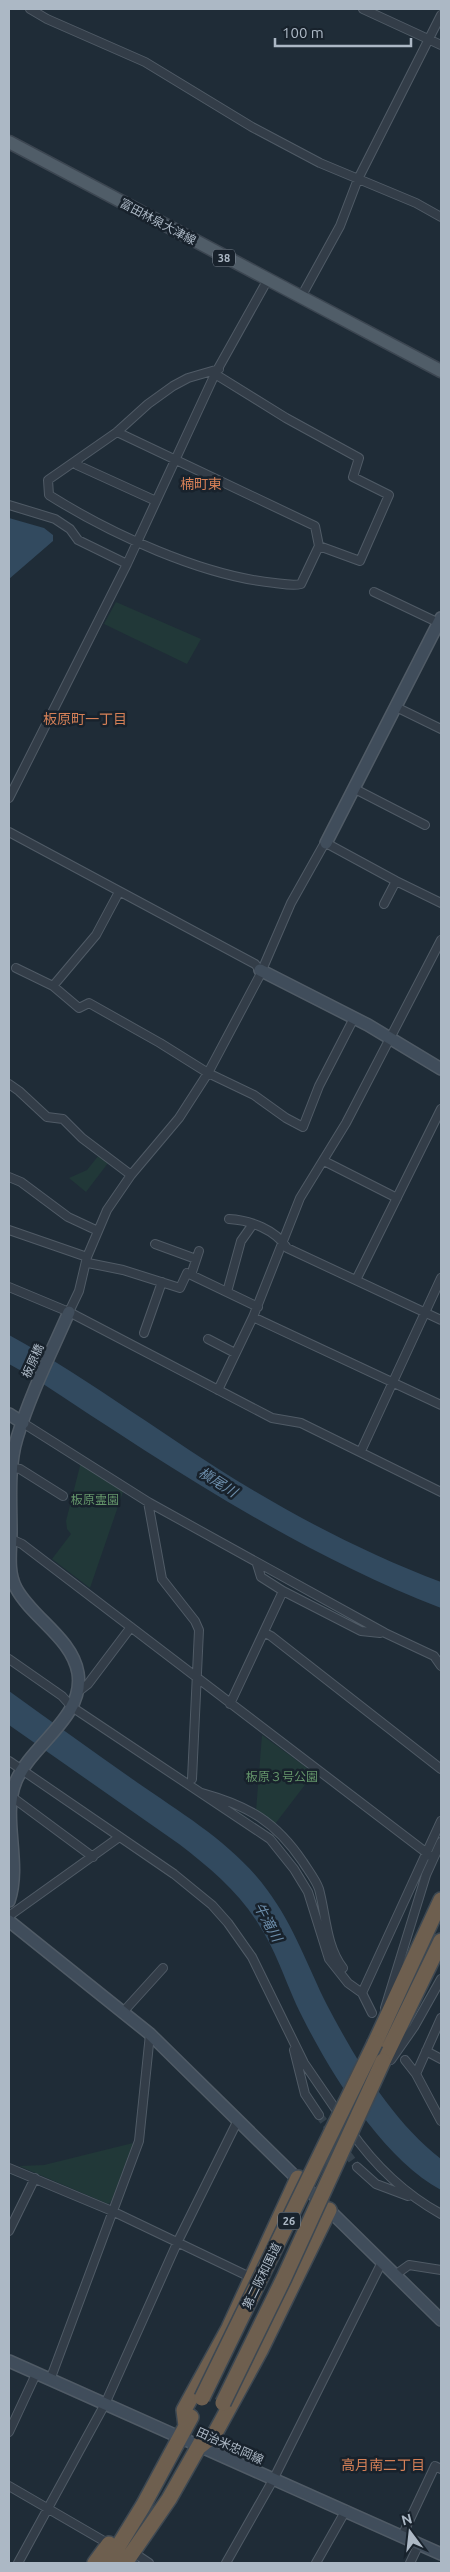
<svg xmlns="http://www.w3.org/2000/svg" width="450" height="2572" font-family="Ubuntu,'Noto Sans JP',sans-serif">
  <rect width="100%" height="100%" fill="#1f2c37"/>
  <path fill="#213838" d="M116,602L201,639L187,664L104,624Z
    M99,1155L108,1163L86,1192L69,1178L87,1170Z
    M81,1462L124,1489L90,1588L52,1559L71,1534L67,1529L66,1521Z
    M262,1735L314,1773L275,1824L256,1811Z
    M133,2143L111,2202L108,2204L19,2166L44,2165Z"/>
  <path fill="#324a5f" d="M9,518L44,528L53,535V541L9,579Z
    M9,1335C93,1381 169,1440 251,1489C311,1525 375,1557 441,1582V1608C294,1551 165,1464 34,1378L9,1364Z
    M9,1691C52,1722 95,1753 138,1783C184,1815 235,1845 268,1891C294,1926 308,1967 327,2005C356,2060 392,2121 441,2159V2190C381,2158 325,2065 296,2004C284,1977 275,1949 259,1925C240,1893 209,1867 179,1844L9,1725Z"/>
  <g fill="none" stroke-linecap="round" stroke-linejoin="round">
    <path stroke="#34414c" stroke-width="8" stroke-dasharray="8 4" stroke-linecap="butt" d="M319,2115L357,2167"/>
    <g stroke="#505b66" stroke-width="10">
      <path id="street" d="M30,9L47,19L145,62L252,127L320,163L416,203L441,217
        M363,9L441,45
        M301,297L340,226L358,179L441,15
        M215,374L286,418L359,458L353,477L389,495L360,561L319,546
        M117,432L315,526L319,546L301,584C293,586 283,584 275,583C202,576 111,534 49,495L48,480L117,432L148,404L173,386L188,378L219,369
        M78,460L77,465L156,501
        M9,505L55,519L70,529L78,540L127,564
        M374,592L439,623
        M396,707L441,729
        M355,789L425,825
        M9,798L127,564L215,374L267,281
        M9,832L255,964L260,970
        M384,904L396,881
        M16,968L53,986L79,1008L89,1003L160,1043L208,1073L254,1095L286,1118L303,1127L319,1086L354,1018
        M53,986L96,935L119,892
        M9,1084L19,1091L47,1117L63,1119L82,1138L131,1175
        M324,1161L397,1198
        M9,1177L21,1182L68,1217L98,1231
        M229,1219C250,1220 276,1230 287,1248L441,1320
        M9,1230L87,1257
        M155,1244L196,1259
        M88,1263L123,1270L180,1288L187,1273L258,1307
        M191,1275L199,1251
        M356,1280L441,1109
        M9,1287L69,1312L272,1418L301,1423L441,1492
        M227,1292L241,1241L253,1224
        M69,1312L79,1291L87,1257L107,1210L131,1175L179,1118L208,1073L259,977L291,903L323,846L326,843L396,881L441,903
        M253,1317L441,1405
        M144,1333L162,1282
        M208,1339L235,1353
        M218,1390L253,1317L300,1198L346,1123L441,940
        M23,1423L148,1502L385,1633L434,1656L441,1666
        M361,1451L441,1278
        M13,1468L20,1469L63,1496
        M148,1502L162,1579L195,1621L199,1630L192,1779
        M11,1539L22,1544L432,1857
        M257,1564L261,1577L283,1591L361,1631L380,1633
        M265,1633L271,1636L441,1769
        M9,1659L62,1696L72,1707L270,1839L294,1869L308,1892L329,1959L348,1983L362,1993L372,2013
        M79,1691L88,1684L131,1627
        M230,1704L283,1591
        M9,1761L174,1874L212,1905L228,1923L252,1957L304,2063L341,2117
        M202,1793C249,1806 276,1822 303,1862C308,1870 316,1880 319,1889C326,1915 326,1946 343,1968
        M12,1797L93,1857
        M9,1916L118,1838
        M362,1993L441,1821
        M385,2008L426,1875L441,1842
        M124,2011L163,1968
        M294,2050L305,2094L319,2115
        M426,2051L441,2059
        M391,2060L414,2027L441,1979
        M405,2060L416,2074L441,2121
        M416,2074L441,2018
        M350,2130C375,2166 403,2193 441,2214
        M357,2167L376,2184L408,2196
        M9,2168L112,2211L252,2278
        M9,2231L35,2178
        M395,2275L409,2265L441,2270
        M50,2380L139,2141L150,2034
        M9,2432L36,2374
        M9,2486L109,2544
        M402,2536L435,2466L441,2469
        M140,2557L149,2563
        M18,2563L105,2404L178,2241L238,2120
        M226,2563L273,2480L382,2262
        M316,2563L346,2510
        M410,2563L419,2544"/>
    </g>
    <g stroke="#505b66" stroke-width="14">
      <path id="secondary" d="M326,843L441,618
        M260,970L368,1025L441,1069
        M9,1414L23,1423
        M9,1901C22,1862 1,1817 16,1781C32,1744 85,1717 78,1673C72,1638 32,1618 16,1588C7,1571 11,1550 11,1532C11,1502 8,1467 17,1438C30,1395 51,1353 69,1312
        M9,1921L150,2034L441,2320
        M9,2361L441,2554"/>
    </g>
    <g stroke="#3c4651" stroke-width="15">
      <path id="primary" d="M9,142L441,371"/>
    </g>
    <g stroke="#3d4852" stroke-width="18">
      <path id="highway" d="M375,2043L441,1900
        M383,2061L441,1941
        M186,2426L184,2410L229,2328L298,2178
        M199,2447L214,2435L260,2351L329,2210
        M95,2563L109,2544
        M108,2563L143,2506L191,2417
        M125,2563L169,2499L203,2439"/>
    </g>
    <use href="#street" stroke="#333d48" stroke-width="8"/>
    <use href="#secondary" stroke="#404d5b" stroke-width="11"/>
    <use href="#primary" stroke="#505d68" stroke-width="12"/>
    <use href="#highway" stroke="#6e5f4f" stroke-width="15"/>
    <g stroke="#3d4852" stroke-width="18" stroke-linecap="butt">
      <path id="highway-bridge" d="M202,2398L375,2043
        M223,2403L284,2278L383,2061"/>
    </g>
    <use href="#highway-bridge" stroke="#6e5f4f" stroke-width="15"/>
  </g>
  <g text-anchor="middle" stroke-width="5" stroke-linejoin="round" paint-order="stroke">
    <g fill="#18222c" stroke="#808b97" stroke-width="1">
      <rect x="213" y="249.5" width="22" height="17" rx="4"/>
      <rect x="278" y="2212.5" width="22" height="17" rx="4"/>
    </g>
    <g font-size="11" font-weight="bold" fill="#acb8c5">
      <text x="224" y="262">38</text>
      <text x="289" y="2225">26</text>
    </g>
    <g font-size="12" fill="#acb8c5" stroke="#18222c">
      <text transform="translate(158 222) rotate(28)" y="4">富田林泉大津線</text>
      <text transform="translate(33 1361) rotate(-66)" y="4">板原橋</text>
      <text transform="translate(262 2276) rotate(-64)" y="4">第二阪和国道</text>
      <text transform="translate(230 2446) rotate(24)" y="4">田治米忠岡線</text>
    </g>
    <g font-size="12" fill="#64956a" stroke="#18222c">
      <text x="95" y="1504">板原霊園</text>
      <text x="282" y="1781">板原３号公園</text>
    </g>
    <g font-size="14" fill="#d58057" stroke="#18222c">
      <text x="201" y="489">楠町東</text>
      <text x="85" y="724">板原町一丁目</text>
      <text x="383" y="2470">高月南二丁目</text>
    </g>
    <g font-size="14" font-style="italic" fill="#6c8daa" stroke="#18222c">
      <text transform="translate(218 1482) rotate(32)" y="5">槇尾川</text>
      <text transform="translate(268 1922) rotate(61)" y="5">牛滝川</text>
    </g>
  </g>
  <rect width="450" height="2572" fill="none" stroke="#acb8c5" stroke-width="20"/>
  <g transform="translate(410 2532) rotate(345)" stroke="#18222c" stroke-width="4" paint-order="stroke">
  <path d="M0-4L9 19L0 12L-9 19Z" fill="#acb8c5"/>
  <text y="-8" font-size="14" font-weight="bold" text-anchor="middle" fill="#acb8c5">N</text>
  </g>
  <path d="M275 38v8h136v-8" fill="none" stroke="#acb8c5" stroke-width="2.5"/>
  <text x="282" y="38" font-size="15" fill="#acb8c5" stroke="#18222c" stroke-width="4" paint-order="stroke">100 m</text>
</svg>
